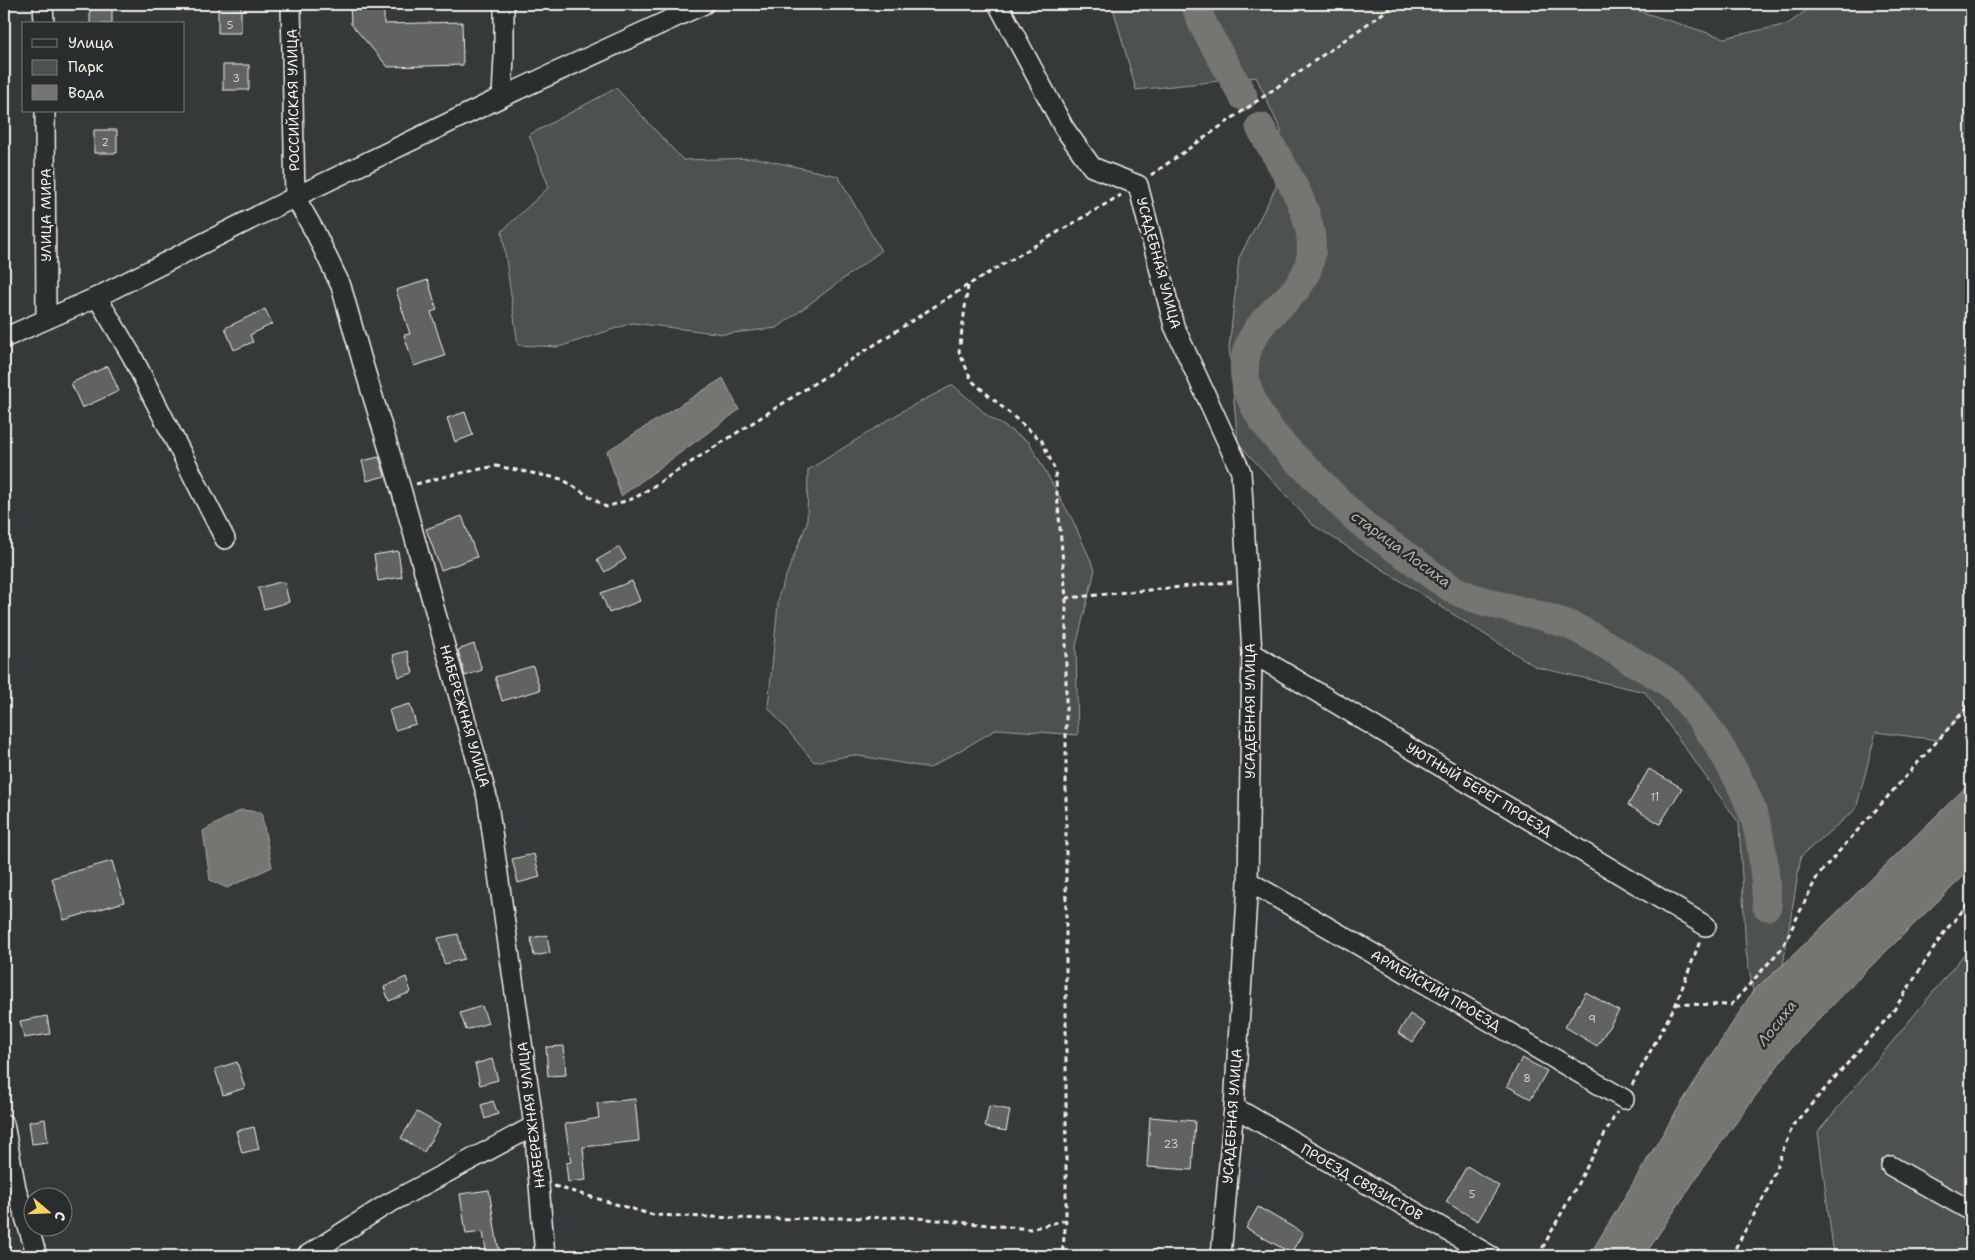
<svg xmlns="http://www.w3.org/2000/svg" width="1975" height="1260" font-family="'Shantell Sans',sans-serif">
  <rect width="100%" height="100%" fill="#363939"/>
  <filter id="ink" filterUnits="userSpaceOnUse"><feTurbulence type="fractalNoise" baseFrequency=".02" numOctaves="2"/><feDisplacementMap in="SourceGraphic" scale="10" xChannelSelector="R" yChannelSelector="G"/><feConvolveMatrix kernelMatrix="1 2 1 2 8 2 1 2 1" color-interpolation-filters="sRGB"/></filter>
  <g filter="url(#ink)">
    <path fill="#4e514f" stroke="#a1a19c" d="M1112,4H1617L1724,38L1788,24L1815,4H1971V703L1938,740L1876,732L1856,809L1801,856L1783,965L1753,991L1746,952L1739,823L1645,692L1536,667L1313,525L1238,443L1229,348L1239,258L1276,187L1281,131L1256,77L1136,90Z
      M616,88L683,160L756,158L838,176L881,251L777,328L724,334L632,323L559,347L518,345L502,231L549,187L529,135Z
      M953,385L988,416L1029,442L1072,519L1095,570L1076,646L1078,735L997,729L930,768L854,755L814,762L768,707L779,594L807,523L808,470L906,409Z
      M1971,946V1256H1834L1818,1132Z"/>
    <path fill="#757572" stroke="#a8a7a1" d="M723,378L739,410L621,496L607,451Z
      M1971,782V869L1866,971L1790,1049L1707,1162L1644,1256H1589L1682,1102L1753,991L1783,965Z
      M241,810L261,812L272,867L227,888L210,880L203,831Z"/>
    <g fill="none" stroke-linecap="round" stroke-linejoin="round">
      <path stroke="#757572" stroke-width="29" d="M1195,4L1203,25L1243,96
        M1260,127C1280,164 1316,212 1311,255C1307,282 1291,295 1273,312C1236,347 1237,381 1264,422C1277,441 1292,455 1308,470C1324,486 1340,504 1358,520C1375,535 1395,548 1414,561C1428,572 1442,584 1459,592C1493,608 1532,610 1567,624C1589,633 1609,647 1629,659C1642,667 1658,674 1670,684C1702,712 1740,775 1754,816C1763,844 1765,876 1767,906"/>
    </g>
    <path fill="#616362" stroke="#f4f1e8" d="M218,4H241V33H218Z
      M350,4H384V24L462,22L463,65L388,67L351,24Z
      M90,7H112V24H90Z
      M223,65H249V90H223Z
      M94,130H117V153H94Z
      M428,280L437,310L431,312L445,356L414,366L404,335L410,334L396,290Z
      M265,309L272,324L250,335L253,342L234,350L225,328Z
      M108,366L119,391L82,408L71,383Z
      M465,412L473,435L455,442L447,418Z
      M379,457L385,476L367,481L362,461Z
      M462,516L477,557L441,570L426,529Z
      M619,547L626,559L605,572L597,560Z
      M398,551L402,577L378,581L374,555Z
      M284,581L289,602L264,609L258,588Z
      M632,581L640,601L609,613L601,593Z
      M474,644L482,670L465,676L458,650Z
      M407,651L413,673L399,677L393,655Z
      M533,666L540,690L502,701L495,677Z
      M410,704L416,724L395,730L389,710Z
      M1649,769L1682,788L1660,824L1628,805Z
      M534,854L540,877L518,883L512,859Z
      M112,861L124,902L64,920L52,878Z
      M458,934L464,959L444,964L438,938Z
      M547,935L550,953L534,956L531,938Z
      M406,977L411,992L389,1001L384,987Z
      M1586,992L1619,1011L1597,1046L1565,1027Z
      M482,1006L488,1023L466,1030L460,1013Z
      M1410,1014L1425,1024L1413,1042L1398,1033Z
      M47,1016L50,1034L24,1038L20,1021Z
      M564,1046L566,1075L548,1076L546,1047Z
      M1522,1058L1547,1071L1531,1099L1507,1086Z
      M492,1059L498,1080L480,1085L475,1064Z
      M237,1062L245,1088L223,1095L215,1069Z
      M635,1099L639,1141L583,1147L586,1180L568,1182L566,1163L571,1162L565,1124L599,1118L597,1103Z
      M493,1101L498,1114L485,1119L481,1105Z
      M989,1106L1010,1110L1006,1131L985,1127Z
      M417,1112L440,1125L424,1152L401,1138Z
      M1150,1117L1195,1121L1192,1170L1147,1167Z
      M45,1119L48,1142L32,1144L29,1122Z
      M254,1127L259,1149L242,1153L236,1131Z
      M1467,1166L1499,1186L1478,1221L1446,1202Z
      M489,1190L497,1241L501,1256H487L483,1232L466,1234L460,1194Z
      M1258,1207L1303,1233L1291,1253L1246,1228Z"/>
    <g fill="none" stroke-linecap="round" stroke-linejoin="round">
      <g stroke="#f4f1e8" stroke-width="22">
        <path id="minor" d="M43,4L44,24
          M291,4L295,197L315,232L341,286L363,364L401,489L487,797L534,1126L545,1256
          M998,4L1064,128L1092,167L1138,185L1174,326L1241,472L1252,653L1248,881L1234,1107L1221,1256
          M502,97L504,56V4
          M45,111L46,319
          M97,297L132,356L225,539
          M4,338L97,297L295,197L502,97L704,4
          M1252,653L1706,926
          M1248,881L1624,1099
          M1234,1107L1491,1256
          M4,1124L16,1188L37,1256
          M1891,1166L1971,1211
          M306,1256L384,1206L534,1126"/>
      </g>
      <path stroke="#f4f1e8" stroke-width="3" stroke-dasharray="5 4" stroke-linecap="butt" d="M1151,175L1396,4
        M968,286L959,352L972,381L1042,441L1055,470L1066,598V1220L1062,1256
        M416,484L447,476L496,466L562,479L606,507L635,498L968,285L1121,195
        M1066,598L1232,582
        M1676,1004L1731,1005L1782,948L1818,875L1971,703
        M1632,1085L1676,1004L1700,941
        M554,1186L653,1215L764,1219L907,1217L1030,1229L1066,1220
        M1538,1256L1617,1112
        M1731,1256L1766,1193L1793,1125L1892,1013L1945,931L1971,901"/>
      <use href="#minor" stroke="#2a2d2e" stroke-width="19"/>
    </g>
  </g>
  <g text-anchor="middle" stroke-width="5" stroke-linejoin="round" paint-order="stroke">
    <g font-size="11" fill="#cfcec6">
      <text x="230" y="29">5</text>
      <text x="236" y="82">3</text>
      <text x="105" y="146">2</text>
      <text x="1655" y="801">11</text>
      <text x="1592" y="1023">9</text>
      <text x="1527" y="1082">8</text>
      <text x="1171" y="1148">23</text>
      <text x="1472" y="1198">5</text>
    </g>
    <g font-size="14" fill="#f4f1e8" stroke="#2a2d2e">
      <text transform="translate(293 100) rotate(-91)" y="5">РОССИЙСКАЯ УЛИЦА</text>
      <text transform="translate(46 215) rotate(-90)" y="5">УЛИЦА МИРА</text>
      <text transform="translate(1159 263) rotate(75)" y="5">УСАДЕБНАЯ УЛИЦА</text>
      <text transform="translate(1250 711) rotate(-90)" y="5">УСАДЕБНАЯ УЛИЦА</text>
      <text transform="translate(465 716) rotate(74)" y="5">НАБЕРЕЖНАЯ УЛИЦА</text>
      <text transform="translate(1479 789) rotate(31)" y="5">УЮТНЫЙ БЕРЕГ ПРОЕЗД</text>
      <text transform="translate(1436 990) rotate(30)" y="5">АРМЕЙСКИЙ ПРОЕЗД</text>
      <text transform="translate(531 1115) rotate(-97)" y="5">НАБЕРЕЖНАЯ УЛИЦА</text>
      <text transform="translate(1232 1116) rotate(-86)" y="5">УСАДЕБНАЯ УЛИЦА</text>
      <text transform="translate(1362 1182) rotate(30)" y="5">ПРОЕЗД СВЯЗИСТОВ</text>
    </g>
    <g font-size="15" font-style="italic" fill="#b4b3ad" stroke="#2a2d2e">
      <text transform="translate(1401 549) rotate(36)" y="5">старица Лосиха</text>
      <text transform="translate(1777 1023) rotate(-52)" y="5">Лосиха</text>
    </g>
  </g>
  <rect width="1975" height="1260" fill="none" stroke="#2a2d2e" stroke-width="20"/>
  <rect x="10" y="10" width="1955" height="1240" fill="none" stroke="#f4f1e8" stroke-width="2" filter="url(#ink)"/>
  <rect x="22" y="22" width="162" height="90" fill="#2a2d2e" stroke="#7b7b78"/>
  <rect x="32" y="39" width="25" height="8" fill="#2a2d2e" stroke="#7b7b78"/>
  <text x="68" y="48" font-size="15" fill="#f4f1e8">Улица</text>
  <rect x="32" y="60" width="25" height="15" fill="#4e514f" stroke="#7b7b78"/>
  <text x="68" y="72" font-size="15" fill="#f4f1e8">Парк</text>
  <rect x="32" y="85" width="25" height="15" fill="#757572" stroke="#7b7b78"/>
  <text x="68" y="98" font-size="15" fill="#f4f1e8">Вода</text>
  <g transform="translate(48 1212) rotate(109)"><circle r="24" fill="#2a2d2e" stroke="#7b7b78"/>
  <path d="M0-4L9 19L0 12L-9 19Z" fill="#ffd166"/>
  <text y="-8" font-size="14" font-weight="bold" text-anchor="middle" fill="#f4f1e8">С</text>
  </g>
</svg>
